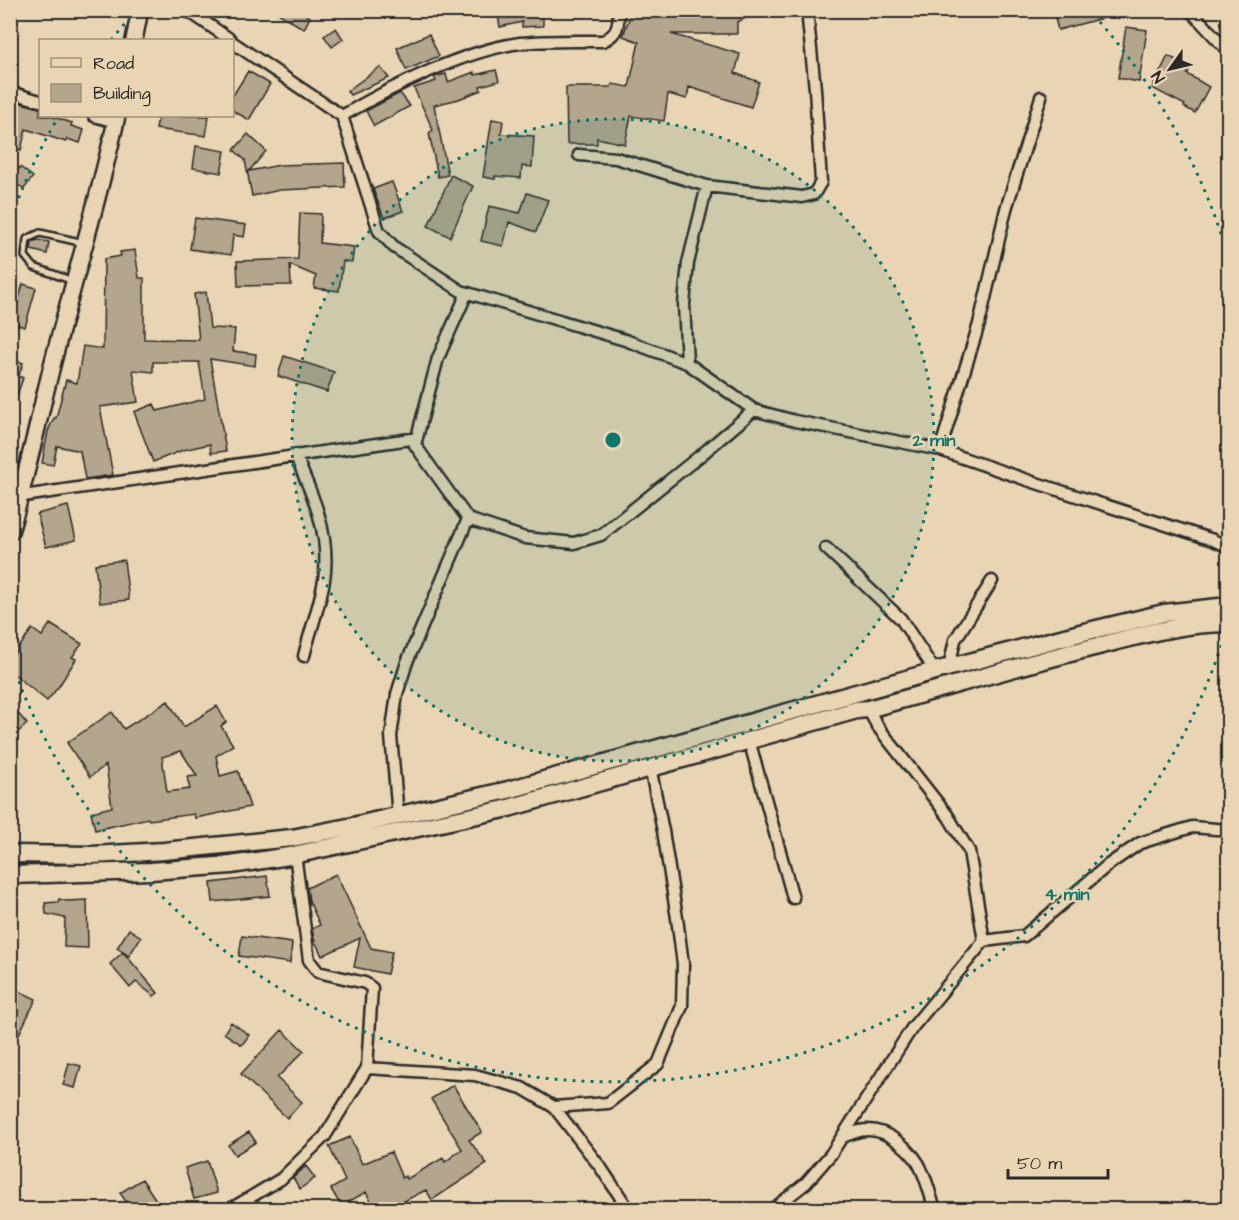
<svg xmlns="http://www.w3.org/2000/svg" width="1239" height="1220" font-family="'Architects Daughter',sans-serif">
  <rect width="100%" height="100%" fill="#e9d5b3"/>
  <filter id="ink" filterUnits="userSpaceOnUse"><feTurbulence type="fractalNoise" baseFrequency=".0167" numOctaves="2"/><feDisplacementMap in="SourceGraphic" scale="12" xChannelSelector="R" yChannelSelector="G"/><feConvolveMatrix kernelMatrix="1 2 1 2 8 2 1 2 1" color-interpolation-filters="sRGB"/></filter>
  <g filter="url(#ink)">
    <path fill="#b4a58d" stroke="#2b2b2b" stroke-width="1.5" fill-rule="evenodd" d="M273,10H298L310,17L304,29Z
      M497,10H543V26L522,27V22L500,27Z
      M632,10H764L737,22V34H671L740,54L735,73L759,82L751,107L689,87L687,99L668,94L664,121L631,116L625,144L597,138V144H567L566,87H611L612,84L629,87L639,42L623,36Z
      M1053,10H1117L1118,14L1058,30Z
      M1126,27L1147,30L1139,82L1118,78Z
      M336,28L343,39L332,47L324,36Z
      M429,34L439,56L406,70L397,48Z
      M1168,56L1191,67L1187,74L1209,87L1195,113L1184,107L1185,105L1152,88Z
      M380,67L389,78L350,95L347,91Z
      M496,70L499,81L480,86L481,90L459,99L434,105L448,175L438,177L429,133L433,130L414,88L436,81L434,77L446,74L448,82L474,72L475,75Z
      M248,71L270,84L249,120L232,110V97Z
      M400,93L410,106L374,126L366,111Z
      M10,100L40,108V116H50L72,123L71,126L84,130L80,143L67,139L66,142L26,129L21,150L10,147Z
      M158,116H209L206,136L156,129Z
      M492,119L503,121L501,134L534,136L532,167L522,166L521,178L495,176V179L483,177Z
      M248,134L266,151L249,171L280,165L344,163L345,187L280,190L252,196L245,160L234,150Z
      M196,146L225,151L221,173L193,168Z
      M20,167L33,177L24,189L11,179Z
      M451,175L473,186L450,237L428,226Z
      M392,182L403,211L384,218L373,189Z
      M527,193L548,200L536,232L509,222L503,246L481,241L489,206L520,213Z
      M300,213L321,214L320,243L354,247L352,262L343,261L339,291L314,288L316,276L290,265L291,285L238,286L237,261L298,259Z
      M195,218L246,225L244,237L233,235L231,255L190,249Z
      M37,240L49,242L47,254L31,250L32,242Z
      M135,250L139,278H144V339L199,340L194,294L206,292L210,328L235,329L233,351L256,354L255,366L210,359L226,451L211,453L210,444L183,450L153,462L134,412L154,404L157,411L205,399L199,362H153V372L133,370L138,402L100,407L113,475L85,479L80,451L57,446L53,465L42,463L48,431L54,418H56L66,380L77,383L83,346L103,349L104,259L121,256L120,252Z
      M23,284L36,288L25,327L12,323Z
      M284,356L334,372L327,392L278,376Z
      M10,358L23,363L19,376L23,378L13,408H10Z
      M68,506L76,540L46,547L37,514Z
      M124,560L129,600L100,603L95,564Z
      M50,624L82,644L72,657L76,659L59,686L47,701L10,671V660L32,629L42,636Z
      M168,701L184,727L217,706L226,722L221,726L233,745L216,756L220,776L238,771L250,807L195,818L194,814L149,820L148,818L95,830L91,812L112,807L106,765L90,777L67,743L112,712L124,729ZM181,751L197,776L187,777L190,789L167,792L162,757Z
      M10,704L27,724L17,733L10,726Z
      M336,874L371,948L392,952L387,974L354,967L360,938L322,956L314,939L312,929L320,925L309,901L307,888Z
      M267,876L270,896L213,902L211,883Z
      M59,899L67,901L87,900L88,948L64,947L65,918L46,914L45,903L58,902Z
      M129,929L141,937L129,956L117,948Z
      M242,936L292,943L290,963L239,956Z
      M123,952L158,993L154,996L136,982L130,988L110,964Z
      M17,990L36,999L10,1053V991L15,994Z
      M231,1022L249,1035L242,1045L224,1033Z
      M282,1030L304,1051L277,1078L302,1102L287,1118L241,1074Z
      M69,1063L81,1066L75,1088L63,1085Z
      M453,1085L482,1132L469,1140L487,1164L432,1200L426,1190L404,1201L409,1209H375L366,1192L341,1206L331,1189L345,1181L329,1146L350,1137L362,1164L391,1152L402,1178L405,1176L407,1179L443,1158L445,1162L462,1149L431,1099Z
      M249,1132L256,1142L235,1155L228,1145Z
      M207,1161L217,1193L194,1199L185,1168Z
      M306,1166L315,1178L300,1189L293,1178Z
      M142,1179L162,1209H131L120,1193Z"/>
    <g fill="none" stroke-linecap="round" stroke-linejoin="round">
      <g stroke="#2b2b2b" stroke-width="10">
        <path id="lane" d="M73,281L34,267L25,256L27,239L40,233L84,243"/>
      </g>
      <g stroke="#2b2b2b" stroke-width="15">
        <path id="street" d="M187,10L231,40
          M1190,10L1228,51
          M232,42L342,116L379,231L394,247L461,291L625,340L687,363L754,410L795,421L940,450L1027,480L1213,540L1228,547
          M10,92L40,101
          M94,116L116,122
          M342,116C391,87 463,51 520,43C547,40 576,41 603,41C619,33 618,26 619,10
          M579,155L616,158L707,186L802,197L814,194L821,182L815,89L807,10
          M467,293L438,358L415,445L468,519L525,538L574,543L601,535L701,455L754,410
          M687,363L684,304L688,263L707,186
          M940,450L979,324L1006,209L1041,97
          M295,455C313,495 331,535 324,580C320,605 310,631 304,656
          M10,498L417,438
          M826,548L901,619L935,671
          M949,667L955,640L992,581
          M749,740L793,898
          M398,816L391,736L397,694L407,662L468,519
          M295,854L309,960L318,972L365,983L372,988L367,1068L475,1075L522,1088L554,1107L601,1168L629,1210
          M984,941L1024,936L1108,865L1140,843L1192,827L1228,830
          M554,1107L608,1103L658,1064L682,1006L683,964L677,918L663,831L650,767
          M842,1137C848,1135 854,1132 860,1131C885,1125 915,1151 923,1173C928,1185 931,1197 935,1210
          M229,1210L281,1179L325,1136L367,1068
          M772,1210L806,1183L831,1154L912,1028L984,941L969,851L948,816L878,727L868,709"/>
      </g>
      <g stroke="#2b2b2b" stroke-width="20">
        <path id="secondary" d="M134,40L140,10
          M10,532C28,472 40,411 56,350C76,272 100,195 117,116"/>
      </g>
      <g stroke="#2b2b2b" stroke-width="21">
        <path id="primary" d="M10,854L92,855L164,851L292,838L353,826L508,790L935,671L1084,632L1164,613L1228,606
          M10,875L151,871L231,865L289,856L505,809L857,710L868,709C945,688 1021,665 1098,646C1141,635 1184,623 1228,623"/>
      </g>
      <use href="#lane" stroke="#e9d5b3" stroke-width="5"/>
      <use href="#street" stroke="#e9d5b3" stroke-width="10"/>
      <use href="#secondary" stroke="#e9d5b3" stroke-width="15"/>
      <use href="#primary" stroke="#e9d5b3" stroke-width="16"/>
    </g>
  </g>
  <circle cx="613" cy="440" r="321" fill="#0f766e" fill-opacity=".12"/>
  <g fill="none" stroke="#0f766e" stroke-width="3" stroke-dasharray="3 6">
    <circle cx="613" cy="440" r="321"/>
    <path d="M1227 628A642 642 0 0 1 12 665M12 215A642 642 0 0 1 57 119M111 40A642 642 0 0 1 132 15M1094 15A642 642 0 0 1 1227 252"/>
  </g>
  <circle cx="613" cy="440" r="9" fill="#0f766e" stroke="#e9d5b3" stroke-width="3"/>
  <g font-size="18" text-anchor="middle" font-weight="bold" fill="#0f766e" stroke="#e9d5b3" stroke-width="5" stroke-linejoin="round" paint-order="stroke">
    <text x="934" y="446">2 min</text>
    <text x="1067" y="900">4 min</text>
  </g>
  <rect width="1239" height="1220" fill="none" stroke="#e9d5b3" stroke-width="36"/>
  <rect x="18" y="18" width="1203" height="1184" fill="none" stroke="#2b2b2b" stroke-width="2" filter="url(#ink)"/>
  <rect x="39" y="39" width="195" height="78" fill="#e9d5b3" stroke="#9d917d" stroke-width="1.5"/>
  <rect x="51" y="58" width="30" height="9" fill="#e9d5b3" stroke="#9d917d" stroke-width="1.5"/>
  <text x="93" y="69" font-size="18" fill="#2b2b2b">Road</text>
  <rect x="51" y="84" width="30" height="18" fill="#b4a58d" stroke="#9d917d" stroke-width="1.5"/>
  <text x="93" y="99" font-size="18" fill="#2b2b2b">Building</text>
  <g transform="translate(1170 69) rotate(236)" stroke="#e9d5b3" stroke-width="4.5" paint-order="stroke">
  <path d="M0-4.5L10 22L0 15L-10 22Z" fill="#2b2b2b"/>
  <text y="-9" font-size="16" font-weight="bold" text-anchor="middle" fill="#2b2b2b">N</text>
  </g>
  <path d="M1008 1169v9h100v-9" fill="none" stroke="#2b2b2b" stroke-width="3"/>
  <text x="1017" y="1169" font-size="18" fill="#2b2b2b" stroke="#e9d5b3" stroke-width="4.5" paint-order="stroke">50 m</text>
</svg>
